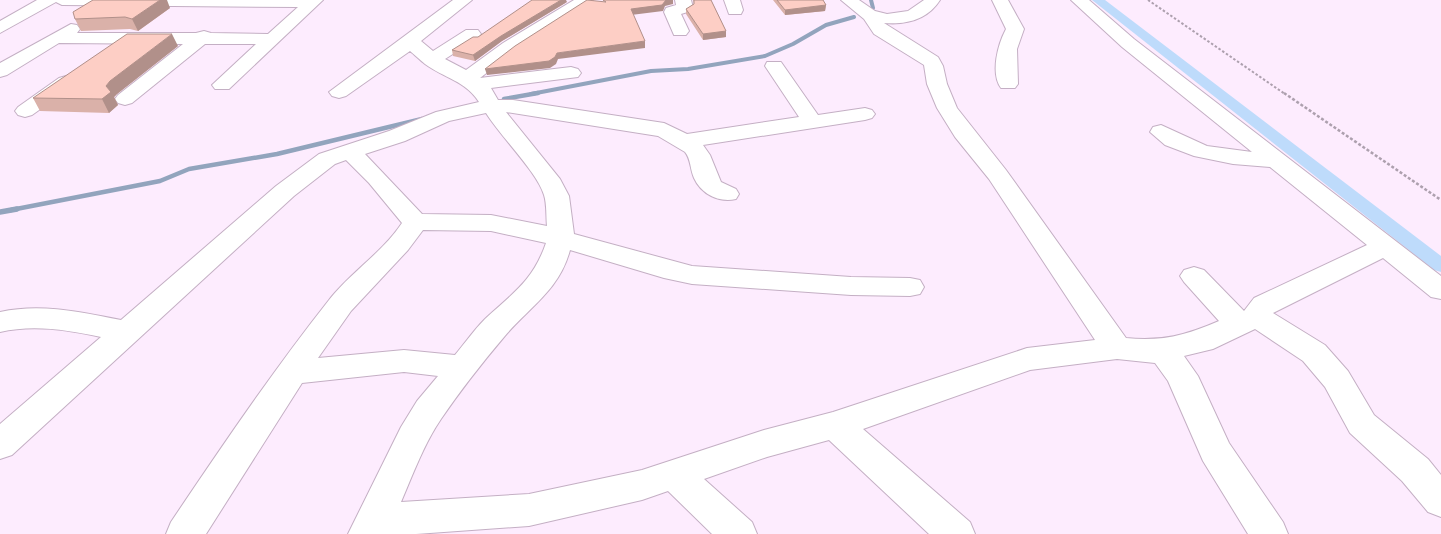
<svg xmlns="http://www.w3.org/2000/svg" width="1441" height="534" font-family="Literata,serif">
  <rect width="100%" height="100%" fill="#fdecfe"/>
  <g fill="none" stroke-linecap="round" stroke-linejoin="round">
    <path stroke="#92a4bd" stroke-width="4" d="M871,0L873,8L871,11
      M531,94L651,71L688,69L765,56L793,44L826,25L854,17"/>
    <path stroke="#92a4bd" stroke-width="4.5" d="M504,99L538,93
      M11,210L160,181L189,169L277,154L422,119"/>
    <path stroke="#92a4bd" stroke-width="5.5" d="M0,212L17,209"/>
    <path fill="#bedbfb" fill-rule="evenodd" d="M1092,0H1105L1441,256V272L1434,270Z"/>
    <g stroke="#c4afc4" stroke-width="2">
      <path id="minor" d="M37,0H323L229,89H215L212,85L256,44H205L132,103L125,105L118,103L115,99L118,95L183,44L59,43L7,75L0,77V63L71,24L77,25L80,29L77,33H196L204,31L211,33L268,34L298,7L62,5L56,2L0,33V21Z
        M453,0H472L421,41L433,51L466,30H478L481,34L478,38L445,59L466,70L503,43L574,0H593L515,51L480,78L571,67L578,69L581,73L578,77L491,88L498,100H513L664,123L687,134L799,117L765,66L767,62H781L818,115L865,108L872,110L875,114L872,118L865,120L703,145L710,155L721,182L736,189L739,194L736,199C719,203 701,194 694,178C690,169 691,159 685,152L658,136L506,112L560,179L569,196L574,234L692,266L851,277L910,278L920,280L924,287L920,294L910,296L851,295L692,284L664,278L570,250C559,291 529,307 504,337C482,363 460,391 441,419C424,444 413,474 401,502L529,494L642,470L764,430L833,412L1027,348L1095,340L989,179L955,137L937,108L927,84L924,65L874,34L864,19L841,0H859L875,11L887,14L908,11L924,0H940C928,19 907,25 884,23L938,57L943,66L947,84L957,108L1006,170L1126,338C1161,342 1187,335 1219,321L1184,282L1180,276L1184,270L1194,267L1204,270L1244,311L1254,298L1367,245L1270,167L1233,164L1194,156L1165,145L1150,132L1153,127L1161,125L1207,146L1252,152L1122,47L1071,0H1089L1134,39L1441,276V299L1431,297L1383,258L1273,313L1325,345L1348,371L1374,415L1428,459L1441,475V517L1428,512L1402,481L1350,433L1325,387L1303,361L1255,329L1213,349L1184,356L1198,376L1229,443L1283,522L1288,534H1248L1203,461L1168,381L1155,363L1117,359L1030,370L863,429L970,522L975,534H929L829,440L767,457L704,479L752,522L757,534H712L668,491L642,500L529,526L416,534H348L401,427L417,401L438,376L404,372L302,383L206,534H166L171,522C222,446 273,371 329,300C351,272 382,253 402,223L369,183L346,160L335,164L294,196L12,455L0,459V424L101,337C67,330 34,324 0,332V312C41,303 80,312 121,320L276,186L319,154L389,131L436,112L479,102C466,81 444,78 425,64C420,60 415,55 410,51L346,96L339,98L332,96L329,92ZM486,113C501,137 537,172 544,195C547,204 546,217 547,226L491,215L422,214L365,154L405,141L449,121ZM423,230L491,231L546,243C533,281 513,293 485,319C474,330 465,343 455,355L404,350L318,358L351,311L408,250Z
        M675,0H691L693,8L691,11L681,14L689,31L686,35H674L664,12L666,8L676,5Z
        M724,0H740L743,10L741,14H729Z
        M992,0H1008L1024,29L1017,49L1018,84L1015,88H1001C990,73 998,44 1006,29Z
        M66,76L73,78L76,82L73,86L32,115L25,117L18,115L15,111L18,107L59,78Z"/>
    </g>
    <path stroke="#ada0ae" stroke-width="2" stroke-dasharray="2.5 2" stroke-linecap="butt" d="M1148,0L1285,94"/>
    <path stroke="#ada0ae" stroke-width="2.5" stroke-dasharray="3 2" stroke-linecap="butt" d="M1284,93L1441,200"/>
    <use href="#minor" fill="#fff" fill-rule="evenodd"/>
  </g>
  <path fill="#dab1a9" d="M693,0H711L726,31V37L703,40L686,14V9L694,4Z
    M773,0H830H823L826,5L825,11L785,15Z
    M567,2L502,41L475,61L453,56L452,50L478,37Z
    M170,8L138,31L130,29L81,31L75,19Z
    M178,46L117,94L114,97L118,105L109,113L40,111L33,98Z"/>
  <path fill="#b1908a" d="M160,0H167L170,8L138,31L132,19Z
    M561,0H566L567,2L502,41L475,61L473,55L501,36Z
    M665,0H673V4L665,6L663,11L631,15V9Z
    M826,5L825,11L785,15V10Z
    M726,31V37L703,40V34Z
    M172,34L178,46L117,94L114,97L118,105L109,113L102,99L106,86L110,81Z
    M645,41V48L558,59L556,64L550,68L487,75L485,69L557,53Z"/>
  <path fill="#fdcec5" stroke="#b1908a" d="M93,0H160L132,19L125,17L75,19L73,12Z
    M532,0H561L501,36L473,55L452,50L473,37H478Z
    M587,0L606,2L603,0H666L662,5L631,9L645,41L557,53L555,57L549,61L485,69L515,46Z
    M694,0H711L726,31L703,34L686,9L694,4Z
    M777,0H823L826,5L785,10Z
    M127,34H172L110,81L106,86L111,92L102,99L33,98Z"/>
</svg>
